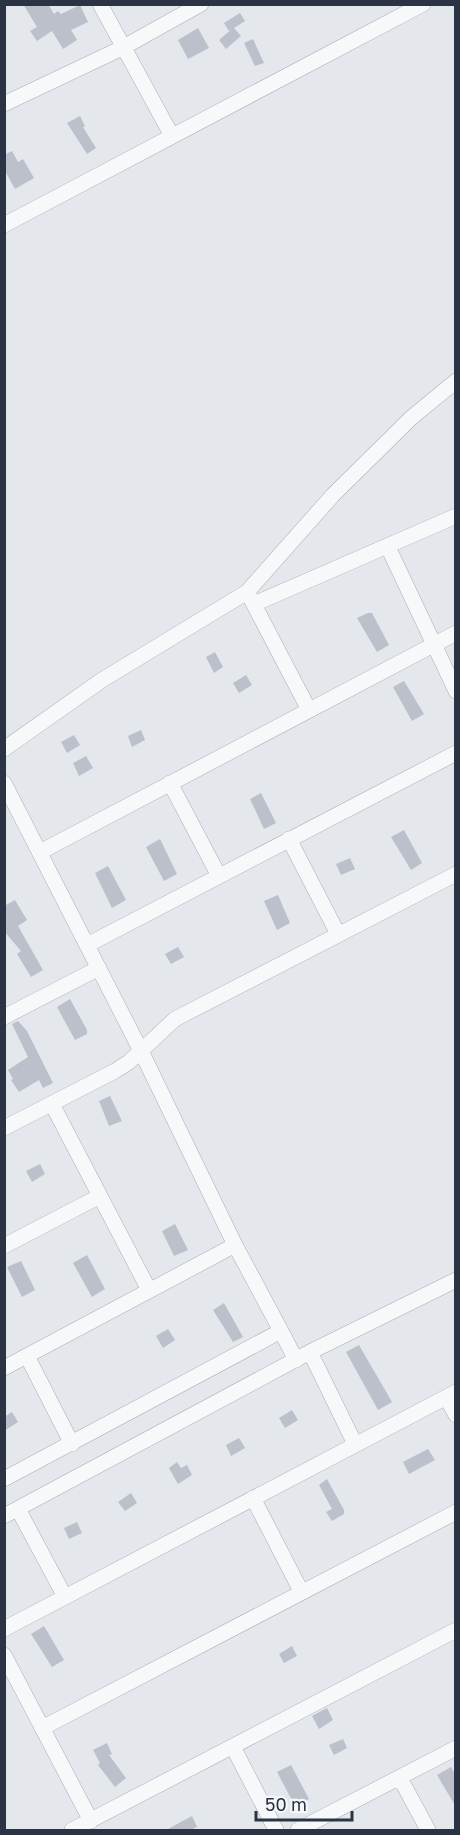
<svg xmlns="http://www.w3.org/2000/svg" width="460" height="1835" font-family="'Golos Text',sans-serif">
  <rect width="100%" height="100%" fill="#e4e7ec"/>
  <path fill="#bbc0ca" d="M23,4H48L54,14L58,11L61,14L80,5L88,22L71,30L77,40L63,49L52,31L37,41L30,31L37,27Z
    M240,13L245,21L234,28L241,36L226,49L219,40L232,29L229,31L224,23Z
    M198,28L209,48L188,59L178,40Z
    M253,39L264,63L255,66L244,43Z
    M80,116L85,126L83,127L96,148L87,154L67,123Z
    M12,151L18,162L23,159L34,178L15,189L4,169V155Z
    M368,613H372L389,645L377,652L357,618Z
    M215,652L223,667L214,673L206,657Z
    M246,675L252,685L239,693L233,683Z
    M404,681L424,714L412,721L393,687Z
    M141,730L145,740L132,747L128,736Z
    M74,735L80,745L67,753L61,742Z
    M86,756L93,768L79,776L73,763Z
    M261,793L276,823L264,829L250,799Z
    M404,830L422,863L411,870L391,837Z
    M160,839L177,874L164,881L146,847Z
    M350,858L355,869L341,875L336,864Z
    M108,866L126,900L112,908L95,873Z
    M278,895L290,923L277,930L264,901Z
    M15,900L27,920L18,926L43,970L31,977L17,954L21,951L4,931V906Z
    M178,947L184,957L171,964L165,954Z
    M70,999L87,1030V1034L75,1040L57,1007Z
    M18,1021L27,1031L53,1083L43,1088L39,1080L19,1092L11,1080L13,1079L8,1070L28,1057L12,1024Z
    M110,1096L122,1121L109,1126L99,1101Z
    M40,1164L45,1174L32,1182L26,1171Z
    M175,1224L188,1250L174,1256L162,1231Z
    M87,1255L105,1289L92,1297L73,1263Z
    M21,1261L35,1290L22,1297L7,1267Z
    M224,1303L243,1337L233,1342L213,1310Z
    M168,1329L175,1340L163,1348L156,1336Z
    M359,1345L392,1402L378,1410L346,1352Z
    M292,1410L298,1420L285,1428L279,1418Z
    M12,1412L18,1422L4,1431V1417Z
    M239,1438L245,1448L231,1456L226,1445Z
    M428,1449L435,1460L409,1474L403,1462Z
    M177,1462L181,1468L187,1465L192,1475L178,1484L169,1468Z
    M327,1479L344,1510V1514L332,1521L326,1512L332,1509L319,1485Z
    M131,1493L137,1503L125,1511L118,1502Z
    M77,1522L82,1533L69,1539L64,1528Z
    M44,1626L64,1660L52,1667L31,1634Z
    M292,1646L297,1656L284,1663L279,1654Z
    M327,1708L333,1720L319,1729L312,1716Z
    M343,1739L347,1748L334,1755L329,1745Z
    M107,1743L112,1754L109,1755L126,1778L115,1787L98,1765L100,1763L93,1750Z
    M291,1765L309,1799L295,1806L277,1772Z
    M451,1767L456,1776V1807L437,1775Z
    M192,1816L197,1827L190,1830H166Z"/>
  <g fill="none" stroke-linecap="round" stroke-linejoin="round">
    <g stroke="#a9aeb7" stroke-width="16">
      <path id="minor" d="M100,4L172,136
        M4,104L122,48L201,4
        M4,225L423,4
        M388,547L456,691
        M249,595L309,710
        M254,604L456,516
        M4,749L102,680L247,592L333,495L411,418L456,381
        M4,783L141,1051L235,1245L281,1331L4,1479
        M170,783L219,876
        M289,839L338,934
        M40,852L456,633
        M87,945L456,753
        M4,1017L99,968
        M52,1104L149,1290
        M4,1128L115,1071L129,1062L175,1019L456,874
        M4,1246L100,1196
        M281,1331L296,1360
        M27,1356L72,1444
        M4,1368L235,1245
        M446,1397L456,1415
        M355,1444L310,1352L456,1280
        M253,1498L301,1591
        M18,1509L65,1597
        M4,1516L310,1352
        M4,1629L456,1392
        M4,1655L91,1821
        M44,1727L456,1512
        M233,1747L276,1830
        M400,1778L428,1830
        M72,1830L456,1630
        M298,1830L456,1748"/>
    </g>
    <use href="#minor" stroke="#f7f8fa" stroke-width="15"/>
  </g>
  <rect width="460" height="1835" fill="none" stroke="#2b3445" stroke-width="12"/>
  <path d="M256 1811v9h96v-9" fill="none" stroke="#2b3445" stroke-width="3"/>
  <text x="265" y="1811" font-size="18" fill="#2b3445" stroke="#f4f6f9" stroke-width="4.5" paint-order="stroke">50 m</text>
</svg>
